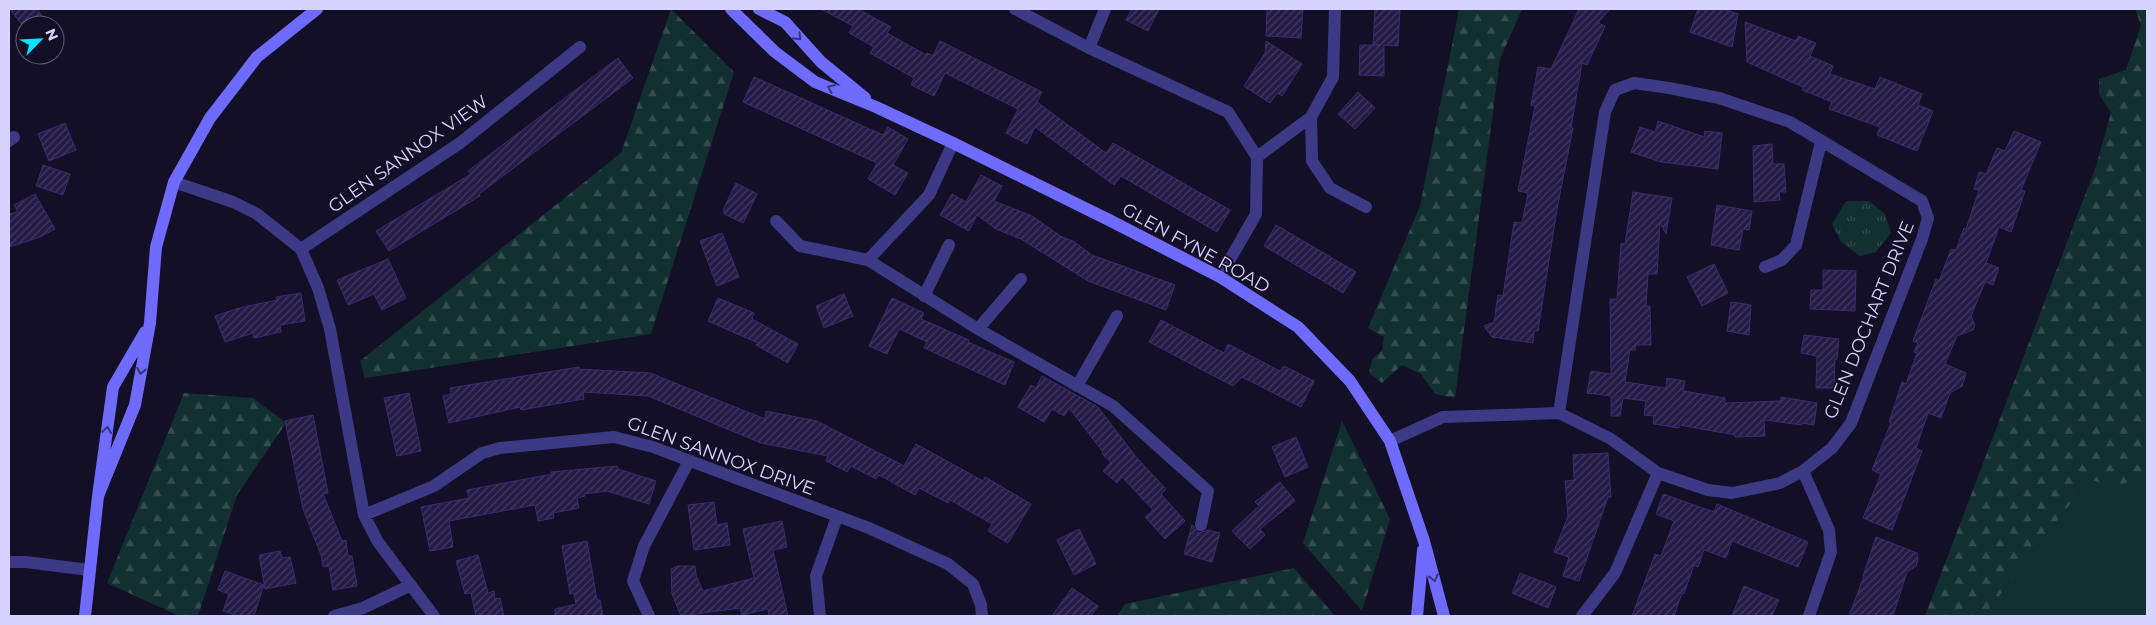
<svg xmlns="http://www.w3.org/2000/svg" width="2156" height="625" font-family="Montserrat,sans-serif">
  <defs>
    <pattern id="forest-firs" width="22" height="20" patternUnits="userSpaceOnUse" patternTransform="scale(1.25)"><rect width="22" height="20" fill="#12302f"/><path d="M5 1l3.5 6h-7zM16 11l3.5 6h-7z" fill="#344d4e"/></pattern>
    <pattern id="park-tufts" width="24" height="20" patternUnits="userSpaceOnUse" patternTransform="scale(1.25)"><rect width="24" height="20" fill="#12302f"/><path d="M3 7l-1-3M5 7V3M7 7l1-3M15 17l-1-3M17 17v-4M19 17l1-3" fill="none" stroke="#344d4e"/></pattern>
    <pattern id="building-hatch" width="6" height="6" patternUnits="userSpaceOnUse" patternTransform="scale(1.25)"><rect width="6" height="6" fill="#241b47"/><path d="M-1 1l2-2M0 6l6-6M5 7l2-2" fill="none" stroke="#433b63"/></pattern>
  </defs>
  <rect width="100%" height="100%" fill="#130f26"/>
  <path fill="#12302f" d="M2147,311V616H1984L2089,479Z"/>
  <path fill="url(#forest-firs)" d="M671,9L734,72L651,334L365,378L360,361L621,153Z
    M1459,9H1522L1500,59L1455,398L1435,394L1421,374L1402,365L1382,383L1369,373L1373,358L1382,350L1384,337L1368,328L1420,206Z
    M2135,9H2147V429L2146,432L2147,478L2112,486L2089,479L1984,616H1925L2096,166L2111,113L2099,94V79L2126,70L2141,25Z
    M184,393L253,398L286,423L237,495L198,616H179L107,583Z
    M1342,421L1390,519L1362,611L1303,543Z
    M1294,568L1335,616H1117L1125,604Z"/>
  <path fill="url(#park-tufts)" d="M1846,201H1869L1885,214L1891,233L1876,252L1860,256L1841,242L1832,224Z"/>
  <path fill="url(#building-hatch)" stroke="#3b2d73" d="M10,9H37L49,25H22Z
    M821,9H858L891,27L887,33L926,55L927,53L933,56L940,41L1042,92L1037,102L1106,153L1113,143L1230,210L1217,232L1121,176L1114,185L1035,127L1027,144L1006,133L1018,109L945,73L934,96L911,85L914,78L870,53L874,47L849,33L853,26Z
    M1132,9H1159L1148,31L1126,20Z
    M1267,9H1303L1301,38L1266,36Z
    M1375,9H1400L1398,46L1384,45V76L1359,75L1360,45H1379H1373Z
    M1579,9H1610L1598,23L1605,26L1587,65L1582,63L1571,128H1573L1557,209L1538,331H1534L1533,343L1492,337L1484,326L1494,322L1498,295L1503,296L1514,222L1522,223L1528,193L1518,191L1535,106L1531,105L1538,67L1551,69Z
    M1698,9H1723L1738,14L1732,47L1690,32Z
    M1745,22L1796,41L1798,36L1816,43L1810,56L1833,66L1830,74L1875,89L1880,77L1922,94L1918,105L1933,111L1917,151L1877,135L1880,127L1829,109L1832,102L1802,90L1803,87L1747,62Z
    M1266,41L1302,64L1282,96L1277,93L1270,103L1244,86L1265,53Z
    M618,58L633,78L479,194L480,196L389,251L376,231L471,174L468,171Z
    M754,77L883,135L888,127L908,139L893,165L908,173L895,195L868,179L877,163L743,102Z
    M1358,92L1375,108L1355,129L1338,114Z
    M1658,121L1704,137L1705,131L1722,133L1718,169L1661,162L1631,152L1640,127L1655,132Z
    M65,123L76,150L49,161L38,134Z
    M2014,131L2041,142L2021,190L2025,191L2011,232L1999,227L1986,263L1999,268L1993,285L1985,282L1971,316L1975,325L1973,330L1957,336L1945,364L1966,373L1962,386L1950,393L1941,418L1928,413L1916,448L1922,451L1892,530L1863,518L1881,474L1872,470L1891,423L1889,422L1902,382L1906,384L1917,353L1914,352L1918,343L1913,341L1936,279L1939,281L1951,249L1956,250L1964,228L1966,229L1979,190L1974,189L1979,172L1986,174L1997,148L2005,151Z
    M1772,144L1773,164H1784L1786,192H1779L1780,200L1754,202L1753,146Z
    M43,165L70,174L63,195L36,186Z
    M981,175L1002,186L994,201L1032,216L1062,237L1073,241L1092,255L1175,285L1166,310L1088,281L1021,239L996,229L977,215L969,231L940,215L952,194L966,202Z
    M736,183L757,194L743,223L724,214V208Z
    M1633,192L1672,198L1666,234L1660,223L1657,274H1648L1646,306H1650L1651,345H1636L1635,350H1630L1625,382L1666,388L1667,378L1685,381L1683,391L1725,398V403L1780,401L1781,397L1817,403L1814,425L1802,423V425L1764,420L1765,436L1735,437V435L1679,425V428L1653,424L1654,416L1644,415L1646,401L1623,398L1620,416H1611V396L1587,393L1591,371L1611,374L1610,299H1617L1621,243L1625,244Z
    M35,194L55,229L40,237L9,247V214L18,212L14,205Z
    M1717,205L1752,211L1749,230L1743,229L1739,250L1711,245Z
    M1276,225L1356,272L1343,293L1264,246Z
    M722,233L739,277L717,286L700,241Z
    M388,259L406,298L382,310L374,294L348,305L337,280Z
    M1714,264L1728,293L1702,306L1687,277Z
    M1823,270L1856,271L1855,311L1810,309L1811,290H1823Z
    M301,293L305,321L280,325L281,332L254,338L253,333L225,342L215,316L239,308L277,300L276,297Z
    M844,294L853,316L824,328L816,306Z
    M718,298L754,313L752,319L798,344L788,363L756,345L758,343L708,321Z
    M892,298L924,313L921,319L969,340L968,342L1014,362L1005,385L924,348L927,342L899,329L887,354L869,346Z
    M1731,302L1751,305L1749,335L1727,331Z
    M1161,320L1224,353L1228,344L1280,371L1284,366L1314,381L1301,407L1242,377L1233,386L1149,342Z
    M1804,335L1839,339L1837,359H1835L1834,388H1816L1817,356L1801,353Z
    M579,367V369L650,373L765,419L766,411L817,421L904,466L916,444L983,481L985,477L1031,504L1008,543L988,531L992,524L950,500L948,503L919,488L915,495L879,475L876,479L851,466L847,472L826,461L828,456L761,443L648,396L583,392L584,399L521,410L520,407L449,423L443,396L451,394L450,388Z
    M1042,376L1098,407L1136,457L1166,489L1161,494L1185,521L1165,539L1145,517L1153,510L1122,477L1117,483L1103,471L1111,462L1102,454L1103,452L1069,408L1064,416L1052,409L1044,422L1018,407L1031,385L1036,388Z
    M409,393L421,451L397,456L384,398Z
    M313,415L328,493L323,494L342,541L346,540L348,556H352L357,586L333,590L329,566L323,567L321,555L303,509L285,421Z
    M1296,437L1308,467L1285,477L1272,447Z
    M1608,453L1611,497H1608L1579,581L1563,576L1569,557L1554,552L1568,516L1565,481L1574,480L1573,455Z
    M617,466L618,469L656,481L649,504L607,491L584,494L585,496L577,498L579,508L553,513L554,518L538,521L535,505L449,521L453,547L430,551L421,507L469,498L467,490L552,474L551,472Z
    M1280,482L1295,501L1260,529L1265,535L1250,549L1232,531L1259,506L1255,502Z
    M1663,494L1714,512L1717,504L1808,542L1798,567L1732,541L1726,558L1704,550L1698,567L1694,565L1684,594L1682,593L1674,616H1632L1655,554L1661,556L1674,521L1656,514Z
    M714,502L717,525L727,523L730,545L694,550L688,505Z
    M782,521L787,547L773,550L788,616H769L768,609L742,615L740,608L681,616L672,594L671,569L677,566H695L696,575L703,591L754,578L743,529Z
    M1192,525L1199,533L1208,530L1220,533L1212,562L1184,554Z
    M1079,529L1096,564L1074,575L1057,540Z
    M1876,537L1917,553L1918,559L1916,566L1907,572L1893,616H1849L1864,576H1863Z
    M587,541L597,600H600L603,616H555V609L576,604L574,593L570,594L562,546Z
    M280,551L282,558L290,557L296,583L265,589L259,555Z
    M478,555L488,593L494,591L495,599L500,598L504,616H476L471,593L465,594L456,561Z
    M225,571L264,585L254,616H238L223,611L229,594L218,590Z
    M1520,573L1556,587L1548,608L1512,593Z
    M1744,586L1779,600L1772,616H1732Z
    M1072,588L1098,606L1091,616H1052Z"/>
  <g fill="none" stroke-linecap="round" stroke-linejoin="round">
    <path stroke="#3d3a85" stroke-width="12" d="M1015,9L1089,48L1228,112L1257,157L1256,214L1220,277
      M1089,48L1105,9
      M1311,117L1312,161L1330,188L1366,207
      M9,141L14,137
      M1257,157L1311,117L1333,77L1335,9
      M174,182L233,202L257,214L301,249L318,288L330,329L364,515L378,542L434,616
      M776,221L800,246L868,260L978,329L1113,406L1208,491L1201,525
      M301,249L460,143L580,47
      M868,260L929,195L953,143
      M1765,267L1782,260L1796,245L1821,142
      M924,296L949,245
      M978,329L1021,279
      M1077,386L1117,316
      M1390,441L1443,417L1559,413L1611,439L1658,473L1708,490L1732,493L1780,483L1803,471L1832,448L1851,423L1922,239L1928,218L1922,201L1790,122L1719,98L1669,88L1634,83L1615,90L1605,112L1559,413
      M1803,471L1829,530L1831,552L1809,616
      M364,515L434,486L482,453L500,448L614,437L653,447L869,528L948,564L973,584L981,605L982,616
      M9,562H26L89,570
      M334,616L363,608L411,585
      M649,616L633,581L644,546L689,461
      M820,616L816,576L837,517
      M1582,616L1615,573L1658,473"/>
    <path stroke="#6f6bff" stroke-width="12" d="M731,9L775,52L815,82L876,107L953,143L1109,220L1220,277L1298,327L1350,381L1390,441L1424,541L1444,616
      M759,9L785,22L821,62L865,98
      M98,496L135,405L150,323L156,247L174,182L210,118L257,57L317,9
      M85,616L98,496L113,387L145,332
      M1417,616L1423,550"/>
  </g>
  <defs><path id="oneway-chevron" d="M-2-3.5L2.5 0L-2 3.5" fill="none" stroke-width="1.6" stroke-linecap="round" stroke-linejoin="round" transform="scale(1.25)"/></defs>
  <g stroke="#38347d">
    <use href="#oneway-chevron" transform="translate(798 37) rotate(47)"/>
    <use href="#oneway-chevron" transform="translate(831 88) rotate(-157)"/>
    <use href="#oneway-chevron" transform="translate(141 371) rotate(101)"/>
    <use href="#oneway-chevron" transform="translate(107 430) rotate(-82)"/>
    <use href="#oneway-chevron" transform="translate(1434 578) rotate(76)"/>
  </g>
  <g text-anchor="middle" stroke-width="4" stroke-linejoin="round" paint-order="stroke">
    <g font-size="18" fill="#d9d4ff" stroke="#130f26">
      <text transform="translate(408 154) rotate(-35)" y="6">GLEN SANNOX VIEW</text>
      <text transform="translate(1196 248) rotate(29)" y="6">GLEN FYNE ROAD</text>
      <text transform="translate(1869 320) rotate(-68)" y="6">GLEN DOCHART DRIVE</text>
      <text transform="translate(721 456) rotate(20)" y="6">GLEN SANNOX DRIVE</text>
    </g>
  </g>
  <rect width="2156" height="625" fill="none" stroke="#d9d4ff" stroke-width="20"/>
  <g transform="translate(40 40) rotate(66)"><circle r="24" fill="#130f26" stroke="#625e7d"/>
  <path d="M0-4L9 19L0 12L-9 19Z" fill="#00e5ff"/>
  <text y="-8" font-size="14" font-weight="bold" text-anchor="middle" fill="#d9d4ff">N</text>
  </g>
</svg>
